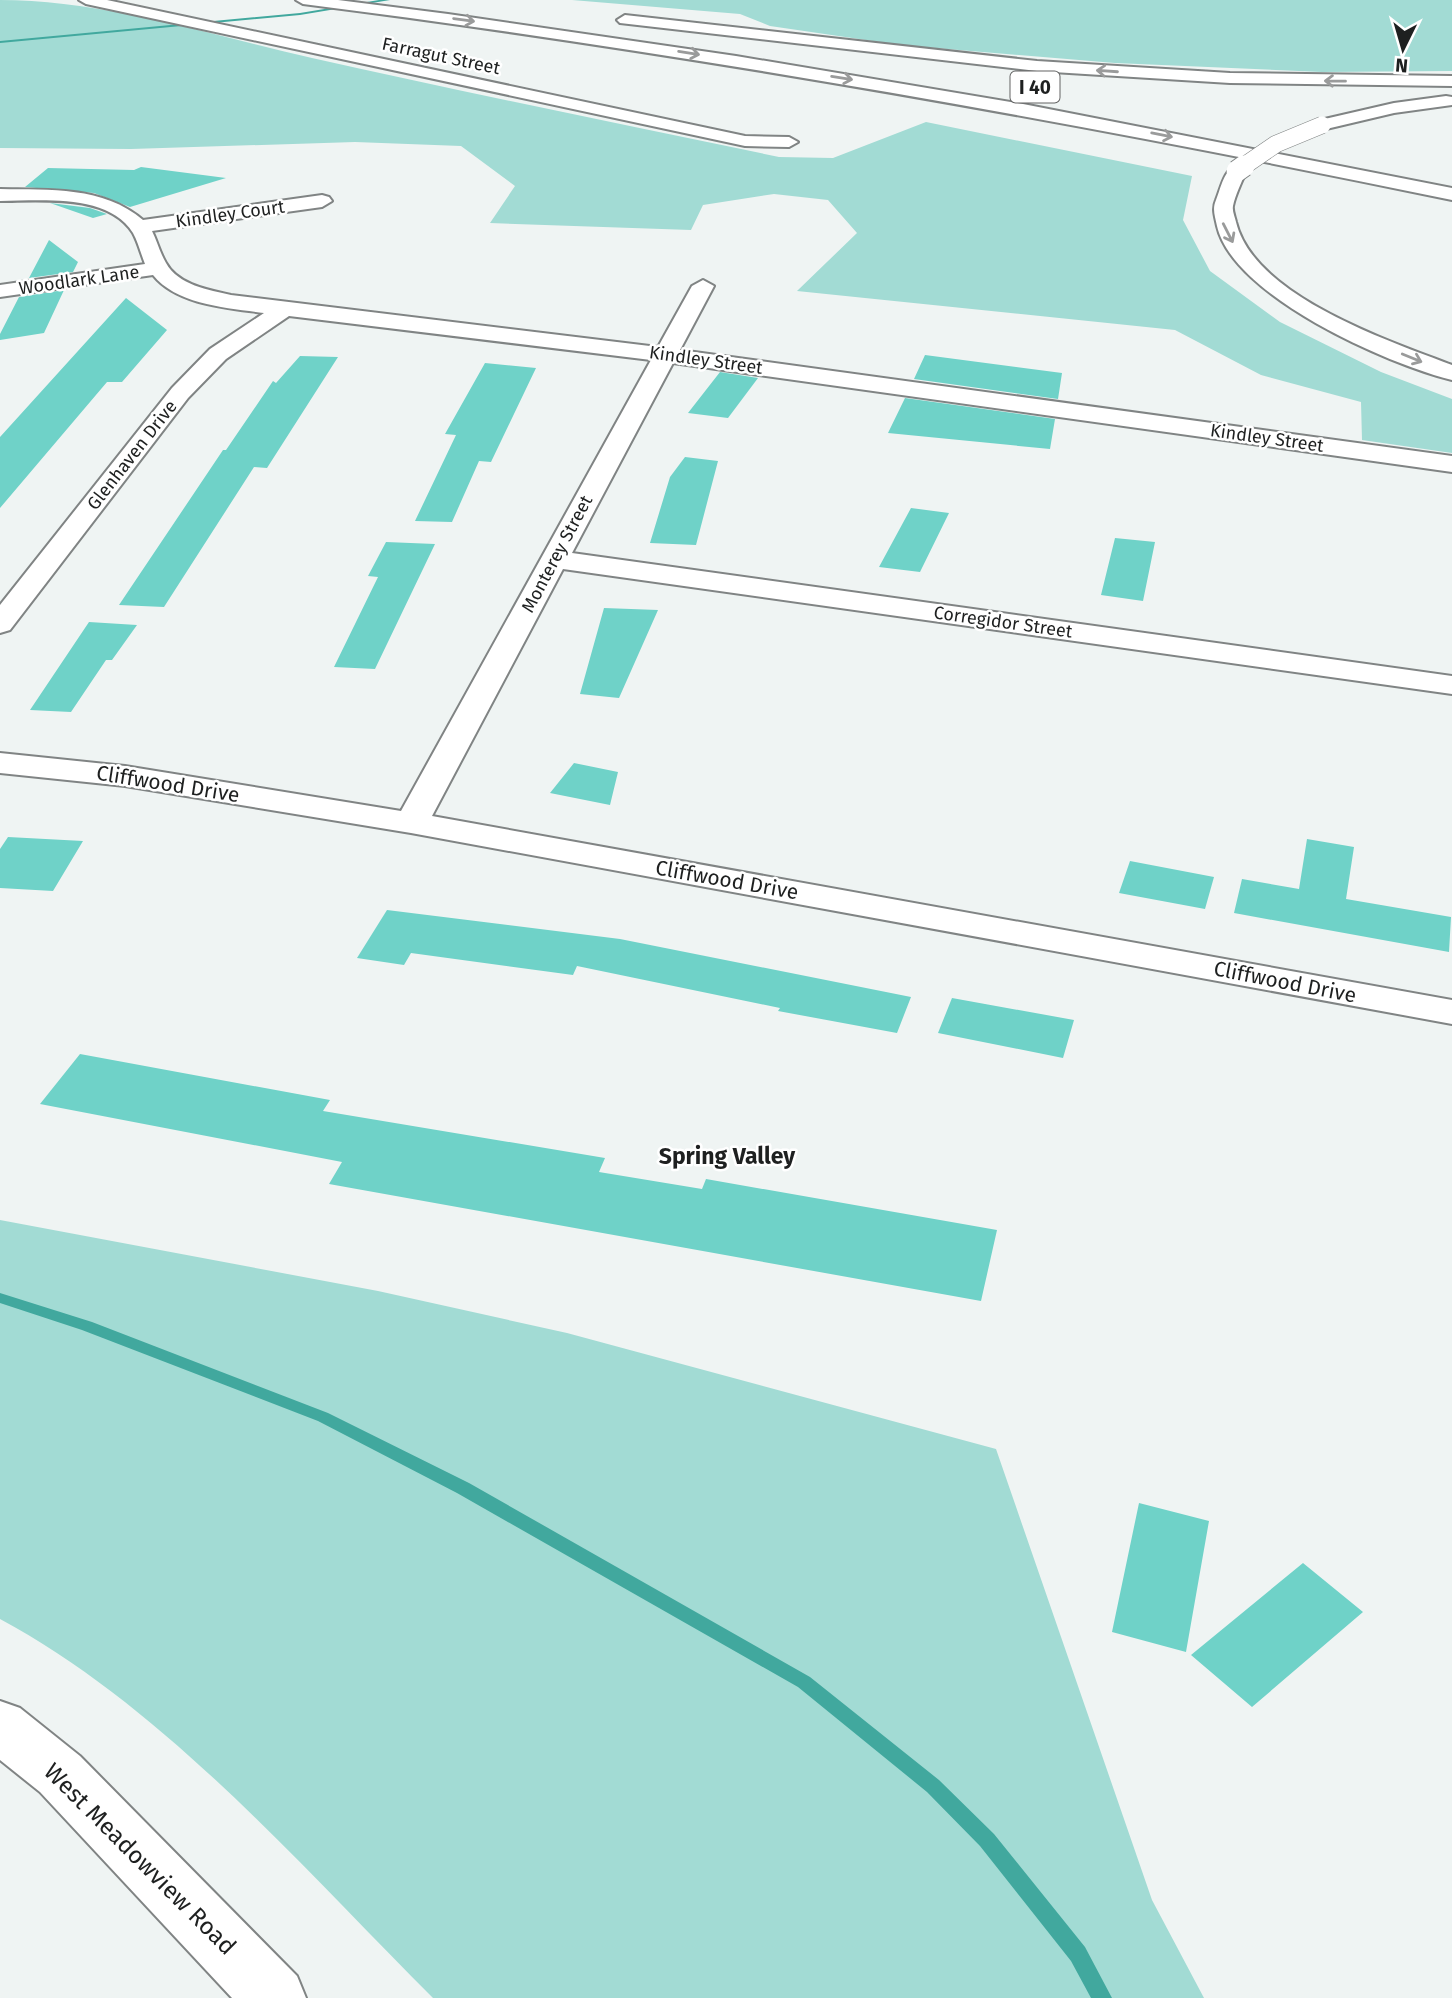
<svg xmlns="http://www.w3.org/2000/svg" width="1452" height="1998" font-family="'Fira Sans',sans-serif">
  <rect width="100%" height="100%" fill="#eff4f3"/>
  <path fill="#a2dbd4" d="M0,0C103,0 212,35 312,58C467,93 623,124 779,157L833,158L926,122L1192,176L1183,220L1210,271L1280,322L1381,372L1452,399V453L1362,440L1361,402L1261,375L1175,330L797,291L857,233L828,200L774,194L703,205L691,230L490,223L515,186L461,146L355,142L131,149L0,148Z
    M572,0H1452V71L1322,72L1115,63L900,45L770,26L740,14Z
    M0,1220L378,1291L567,1333L996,1449L1152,1900L1204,1998H433C301,1866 165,1708 0,1619Z"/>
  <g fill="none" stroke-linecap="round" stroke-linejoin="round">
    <path fill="#41a89e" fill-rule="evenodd" d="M379,0H390L300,15L0,43V41L300,13Z
      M0,1293L92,1322L328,1413L469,1483L810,1677L939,1780L994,1834L1085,1947L1112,1998H1091L1071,1961L980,1846L927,1792L798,1687L457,1493L318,1421L82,1330L0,1303Z"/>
  </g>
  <path fill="#6fd2c8" d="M141,167L226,178L130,207L94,193L25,187L48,168L134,170Z
    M50,203L90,208L107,214L93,218Z
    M49,240L78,262L73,272L29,278Z
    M64,290L44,333L0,340V334L19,297Z
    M126,298L167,330L122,382H107L0,508V437Z
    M925,355L1062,373L1058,399L914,379Z
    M300,356L338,357L267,468L254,467L164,607L119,605L223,450H226L273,381L276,383Z
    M485,363L536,368L491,462L479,461L452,522L415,521L456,435L445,434Z
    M720,372L758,378L728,418L688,413Z
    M905,398L1055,419L1050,449L888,433Z
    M685,457L718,461L696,545L650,543L670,477Z
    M911,508L949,513L920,572L879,567Z
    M1115,538L1155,542L1143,601L1101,595Z
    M386,542L435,544L375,669L334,667L378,577L368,576Z
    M604,608L658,610L619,698L580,694Z
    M89,622L137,625L112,660H106L71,712L30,710Z
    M574,763L618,772L610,805L550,793Z
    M8,837L83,841L53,891L0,888V849Z
    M1307,839L1354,847L1346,899L1451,917L1449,952L1234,913L1242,879L1299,889Z
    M1130,861L1214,877L1205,909L1119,893Z
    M387,910L620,939L911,997L897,1033L778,1011L780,1008L577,966L573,975L411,953L404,965L357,958Z
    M952,998L1074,1020L1063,1058L938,1033Z
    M80,1054L330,1100L323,1111L605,1158L599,1172L702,1189L706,1179L997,1230L981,1301L329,1184L342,1162L40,1104Z
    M1139,1503L1209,1521L1186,1652L1112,1632Z
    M1303,1563L1363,1612L1252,1707L1191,1655Z"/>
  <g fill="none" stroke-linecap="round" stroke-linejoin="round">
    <g stroke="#808484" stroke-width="4">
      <path id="minor" d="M79,0H107L745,136L789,137L798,142L789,147L745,146L86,4Z
        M0,189C50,190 103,186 143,220L322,195L329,197L332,201L322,207L152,231C157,241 160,253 166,263C178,285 209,290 231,295L658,347L692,286L703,280L714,286L680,350L1452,456V472L673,363L572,553L1452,676V694L563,569L432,816L1452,1000V1024L411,833L125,786L0,773V753L125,766L401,811L651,360L289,316L226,359L188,398L10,630L0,633V605L172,388L210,349L264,313C228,308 177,305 153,275L0,297V285L145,264C141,254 138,242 133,233C108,193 40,201 0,201Z"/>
    </g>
    <g stroke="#808484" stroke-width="4">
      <path id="tertiary" d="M0,1701L20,1708L80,1756L297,1976L306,1998H232L40,1792L0,1760Z"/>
    </g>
    <g stroke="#808484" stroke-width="4">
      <path id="motorway" d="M296,0H338L448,14L736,56L1023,104L1452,188V200C1071,121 689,53 303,4Z
        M625,15L1037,61L1230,73L1452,76V86L1230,83L1037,71L620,23L617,20Z
        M1446,96L1452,97V105L1394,113L1322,130L1313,125L1316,121L1394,103Z
        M1237,165L1246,171C1242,182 1235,195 1233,206C1232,211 1235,217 1236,222C1254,296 1387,340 1452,365V380C1387,364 1233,296 1217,226C1215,216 1212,209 1216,200C1221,188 1224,169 1237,165Z"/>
    </g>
    <use href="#minor" fill="#fff" fill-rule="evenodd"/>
    <use href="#tertiary" fill="#fff" fill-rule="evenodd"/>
    <use href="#motorway" fill="#fff" fill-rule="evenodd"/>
    <g stroke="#808484" stroke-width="18" stroke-linecap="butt">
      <path id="motorway-bridge-far1" d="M1241,168L1276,144L1322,125"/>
    </g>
    <g stroke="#808484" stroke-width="23" stroke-linecap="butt">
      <path id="motorway-bridge" d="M1237,171L1244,166"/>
    </g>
    <use href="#motorway-bridge-far1" stroke="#fff" stroke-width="17"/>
    <use href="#motorway-bridge" stroke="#fff" stroke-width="21"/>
  </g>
  <defs><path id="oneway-shaft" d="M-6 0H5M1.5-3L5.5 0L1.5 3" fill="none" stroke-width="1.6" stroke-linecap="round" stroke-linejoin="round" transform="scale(1.75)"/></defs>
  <g stroke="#9a9b9b">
    <use href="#oneway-shaft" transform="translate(464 20) rotate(8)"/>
    <use href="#oneway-shaft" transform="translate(689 53) rotate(9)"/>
    <use href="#oneway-shaft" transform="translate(1107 71) rotate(-176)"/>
    <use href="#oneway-shaft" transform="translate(842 78) rotate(9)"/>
    <use href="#oneway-shaft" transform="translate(1335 81) rotate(-179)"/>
    <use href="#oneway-shaft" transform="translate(1162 135) rotate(11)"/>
    <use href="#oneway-shaft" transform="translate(1228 233) rotate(63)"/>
    <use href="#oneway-shaft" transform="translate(1412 358) rotate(22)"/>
  </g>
  <g text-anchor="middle" stroke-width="5" stroke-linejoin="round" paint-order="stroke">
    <g font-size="18" fill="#1e2020" stroke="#fff">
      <text transform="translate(441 56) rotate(12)" y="6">Farragut Street</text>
      <text transform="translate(230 214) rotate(-8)" y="6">Kindley Court</text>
      <text transform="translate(79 280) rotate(-8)" y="6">Woodlark Lane</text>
      <text transform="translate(706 360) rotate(8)" y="6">Kindley Street</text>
      <text transform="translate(1267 438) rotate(8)" y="6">Kindley Street</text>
      <text transform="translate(132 455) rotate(-52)" y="6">Glenhaven Drive</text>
      <text transform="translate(557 554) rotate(-62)" y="6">Monterey Street</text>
      <text transform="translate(1003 622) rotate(8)" y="6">Corregidor Street</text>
    </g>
    <rect fill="#fff" stroke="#626363" stroke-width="2" x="1010.5" y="71.5" width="49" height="31" rx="5"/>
    <g font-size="19" font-weight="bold" fill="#1e2020">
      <text x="1035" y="94">I 40</text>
    </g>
    <g font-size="21" fill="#1e2020" stroke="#fff">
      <text transform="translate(168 784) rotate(9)" y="7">Cliffwood Drive</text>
      <text transform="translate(727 880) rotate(10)" y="7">Cliffwood Drive</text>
      <text transform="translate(1285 982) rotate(11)" y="7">Cliffwood Drive</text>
    </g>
    <g font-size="23" font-weight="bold" fill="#1e2020" stroke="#fff">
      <text x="727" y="1164">Spring Valley</text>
    </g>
    <g font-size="24" fill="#1e2020" stroke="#fff">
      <text transform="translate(140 1859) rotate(45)" y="8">West Meadowview Road</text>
    </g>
  </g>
  <g transform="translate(1403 49) rotate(185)" stroke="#ffffff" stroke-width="5" paint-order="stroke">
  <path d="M0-5L12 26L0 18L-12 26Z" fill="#1e2020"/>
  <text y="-10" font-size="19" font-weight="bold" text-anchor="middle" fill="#1e2020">N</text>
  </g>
</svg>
